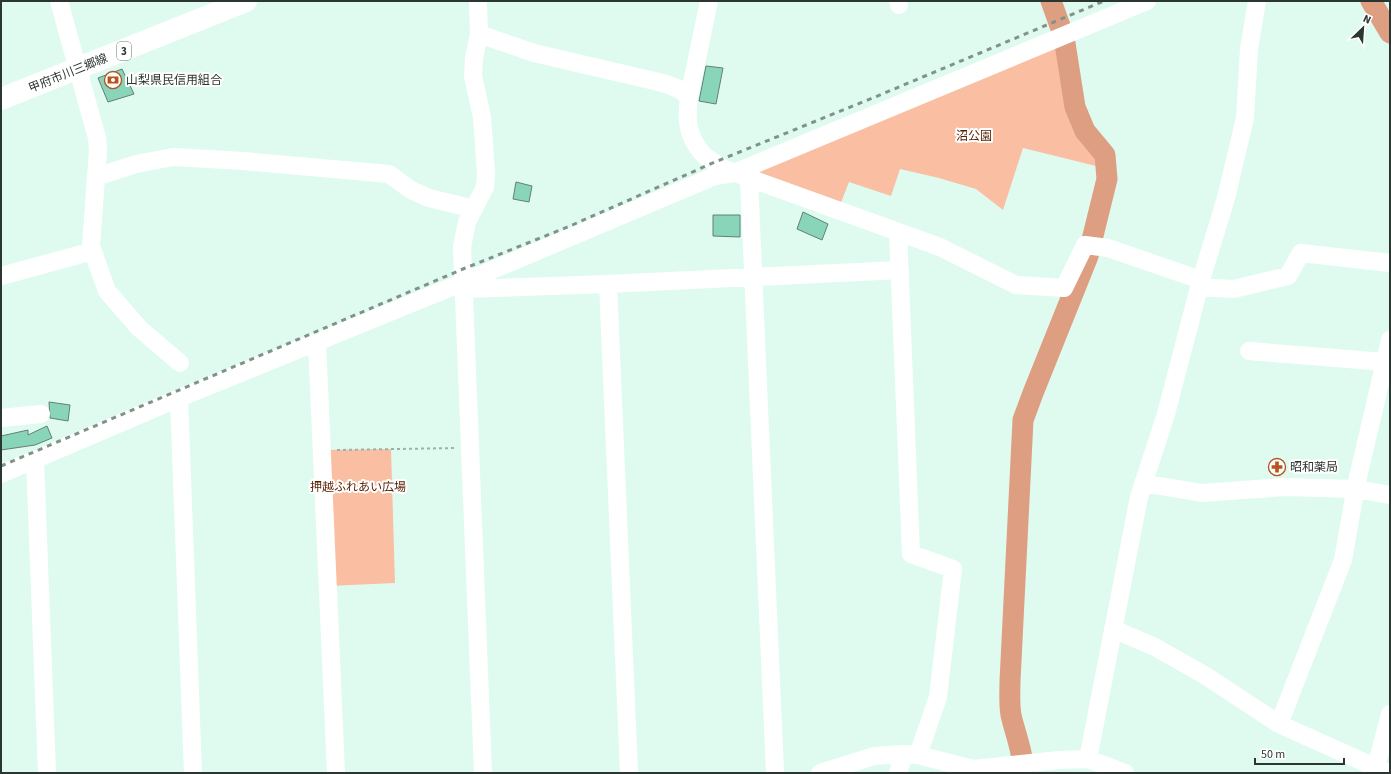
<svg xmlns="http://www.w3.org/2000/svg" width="1391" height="774" font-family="'Source Sans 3','Noto Sans JP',sans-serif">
  <rect width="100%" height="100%" fill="#dffbf0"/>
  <path fill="#fabea3" d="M1056,47L1065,105L1079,135L1095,157L1096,166L1023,148L1003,210L976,189L939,178L900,169L891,196L849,182L840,205L754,174Z
    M391,449L395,583L328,586L322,450Z"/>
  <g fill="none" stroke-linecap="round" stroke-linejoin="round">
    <path stroke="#de9e82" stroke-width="21" d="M1371,1L1390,33
      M1022,773C1026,760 1014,730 1011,715C1009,704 1010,692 1010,681L1023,420L1033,393L1088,256L1107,179L1105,155L1085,131L1075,107L1064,37L1051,1"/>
  </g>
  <path fill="#88d5ba" stroke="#667e75" d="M706,66L723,68L716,104L699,101Z
    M122,69L134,94L108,102L98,78Z
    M516,182L532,186L529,202L513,199Z
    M803,212L828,224L822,240L797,229Z
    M713,215H740V237L713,236Z
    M49,402L70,405L68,421L50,418Z
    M47,426L52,438L35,445L1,450V436L28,430V435Z"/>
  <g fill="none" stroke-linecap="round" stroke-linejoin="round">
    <path stroke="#9cb1a9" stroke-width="2" stroke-dasharray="3 3" stroke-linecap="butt" d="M337,450L456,448"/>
    <path stroke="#fff" stroke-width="18" d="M59,1L97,138L98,150L91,246L107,291L139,328L180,363
      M478,1L479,34L474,58L473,76L482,117L486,173L485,187L467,222L462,247L483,773
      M898,1L899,5
      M479,34L534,53L663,83L679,89L689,97C686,118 687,136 702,153C707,159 717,164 724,169L940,247L1016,285L1064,288L1085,245L1108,248L1201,280
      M689,97L709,1
      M96,177L136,164L173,157L243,161L389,174L411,190L429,198L474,209
      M749,179L775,773
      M898,232L911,554L953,569L938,697L918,755
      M1,276L93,251
      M608,284L629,773
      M1199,287L1234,289L1288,276L1301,253L1390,263
      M464,289L608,284L900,270
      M317,342L336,773
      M1249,351L1385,362
      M1,418L41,414
      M35,460L47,773
      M1,474L179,398
      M1143,483L1202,493L1284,487L1356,489L1390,495
      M1113,629L1155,647L1206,676L1279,724L1388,773
      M1279,724L1343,560L1356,486L1390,340
      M1088,759L1139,497L1166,414L1201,280L1226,198L1245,118L1249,49L1257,1
      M1376,767L1390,714
      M193,773L179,398L464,282L715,176L734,173L1147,1
      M820,773L874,756L904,754L918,755L973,769L1059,760L1088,759L1125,773
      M898,773L904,754"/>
    <path stroke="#fff" stroke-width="22" d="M1,99L246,1"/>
    <path stroke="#80938b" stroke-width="3" stroke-dasharray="5 5" stroke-linecap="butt" d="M1,466L463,269L570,226L715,162L875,97L1104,1"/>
  </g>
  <defs>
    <g id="bank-ring" transform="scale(0.9)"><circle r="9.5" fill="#fff" stroke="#b7531f" stroke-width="1.5"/><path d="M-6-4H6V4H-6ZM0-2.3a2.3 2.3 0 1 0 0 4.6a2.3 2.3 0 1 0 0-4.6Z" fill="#b7531f"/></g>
    <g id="pharmacy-ring" transform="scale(0.9)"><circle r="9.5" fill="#fff" stroke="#b7531f" stroke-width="1.5"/><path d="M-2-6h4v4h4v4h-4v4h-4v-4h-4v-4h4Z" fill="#b7531f"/></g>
  </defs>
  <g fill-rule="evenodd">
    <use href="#bank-ring" x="113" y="80"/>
    <use href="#pharmacy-ring" x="1277" y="467"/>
  </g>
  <g text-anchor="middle" stroke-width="4" stroke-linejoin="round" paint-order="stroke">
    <rect fill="#fff" stroke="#6b726f" stroke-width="1" x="117" y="42" width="14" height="18" rx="3"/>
    <g font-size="11" font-weight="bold" fill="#2b3531">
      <text x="124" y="55">3</text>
    </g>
    <g font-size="12" fill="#2b3531" stroke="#fff">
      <text transform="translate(68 73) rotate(-22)" y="4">甲府市川三郷線</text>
    </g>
    <g font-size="12" fill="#2b3531" stroke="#fff" text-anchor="start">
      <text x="126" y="84">山梨県民信用組合</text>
      <text x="1290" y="471">昭和薬局</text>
    </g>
    <g font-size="12" fill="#571f00" stroke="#fff">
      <text x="974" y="140">沼公園</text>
      <text x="358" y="491">押越ふれあい広場</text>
    </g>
  </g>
  <rect width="1391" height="774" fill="none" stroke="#2b3531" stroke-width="4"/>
  <g transform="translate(1363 28) rotate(25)" stroke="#ffffff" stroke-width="3" paint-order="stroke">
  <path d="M0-3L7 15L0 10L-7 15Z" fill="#2b3531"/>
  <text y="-6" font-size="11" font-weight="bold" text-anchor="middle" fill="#2b3531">N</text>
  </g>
  <path d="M1255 758v6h89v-6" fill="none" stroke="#2b3531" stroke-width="2"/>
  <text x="1261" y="758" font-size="12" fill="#2b3531" stroke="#ffffff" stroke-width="3" paint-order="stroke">50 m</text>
</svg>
